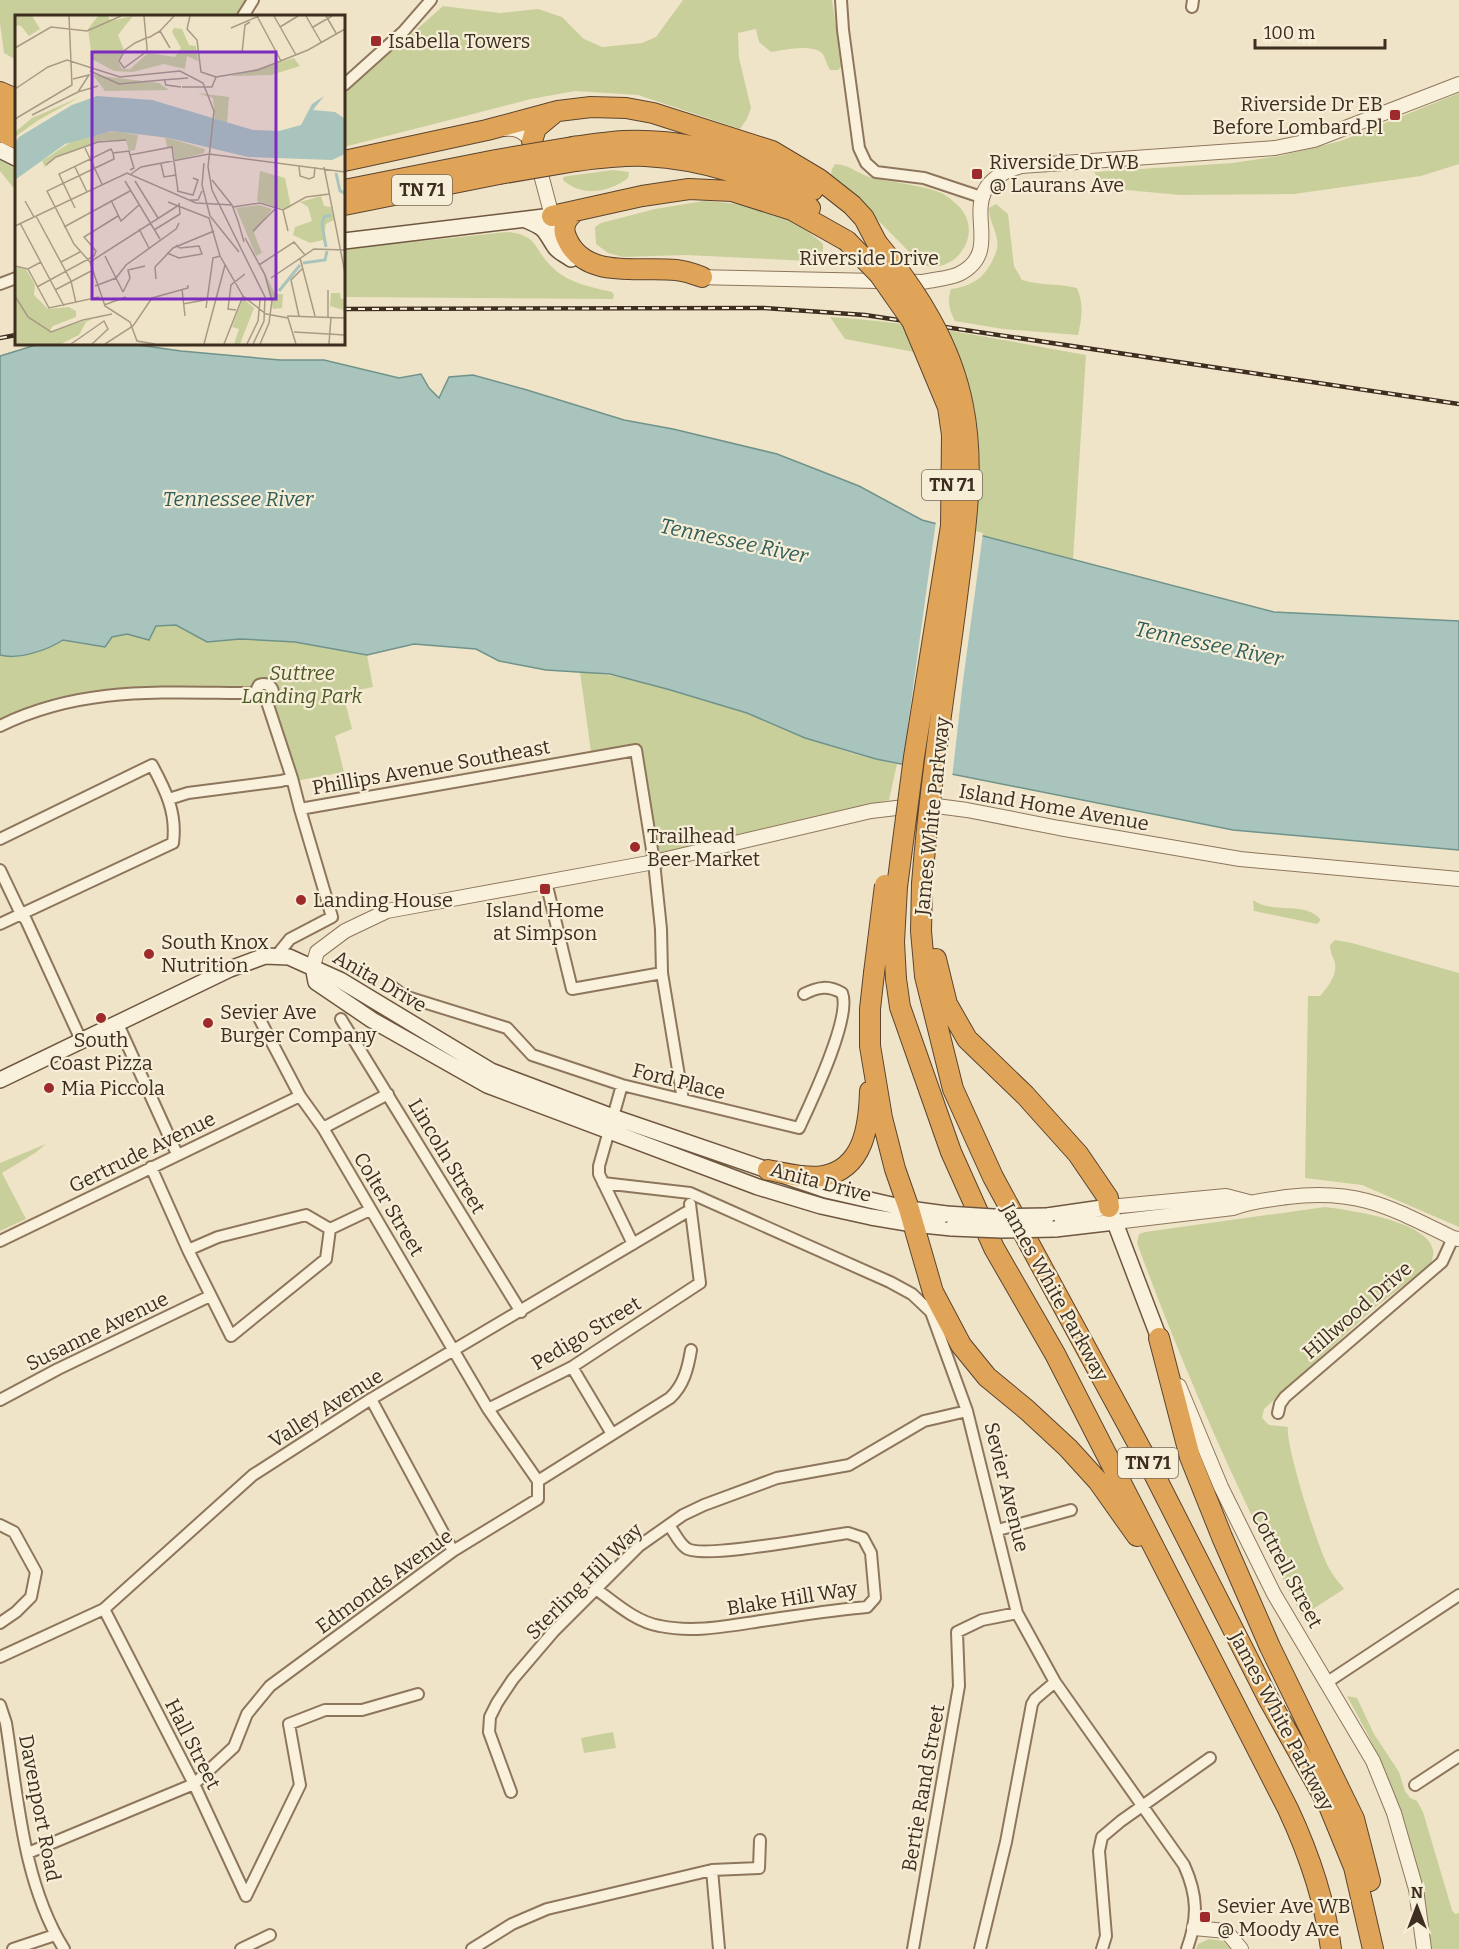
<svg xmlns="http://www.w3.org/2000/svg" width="1459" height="1949" font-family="Bitter,serif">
  <rect width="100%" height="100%" fill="#f0e4c8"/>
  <path fill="#c9cf9b" d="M0,0H245L235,16H16V60L4,53L0,23Z
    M683,0H832L842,66L838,70H830C827,65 826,61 824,56C817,42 783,50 771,52L759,42L756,29L738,33L739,58L751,108L747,119L740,129L638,95L575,91L531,99L344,147V94L443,6L500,13L538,9L562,17L584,39L602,47L642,43L656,37Z
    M1459,93V164L1421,176L1294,194L1180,195L1105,188L1094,172L1233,163L1279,156L1341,141Z
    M0,159L16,167V191L0,171Z
    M835,164C847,164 858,173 869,177C888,182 931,186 945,195C951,199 958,205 962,210C983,238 952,277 921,264L869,211L830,179L832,169Z
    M613,170L629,172L628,178C608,193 582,197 563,180V177L568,176Z
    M704,201C751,204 787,211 823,244V251L820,260L810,261L685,255L623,257L608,253L596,244L595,227L601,223L655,209Z
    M996,204L1008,214L1014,266L1022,280C1041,286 1057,283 1077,288C1084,305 1082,317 1078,335L1003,329L955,321C949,310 947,302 951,289C972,286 985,278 994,257C997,251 998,247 997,239C995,228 989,220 989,208Z
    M507,232C539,235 533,249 552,267C568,283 591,287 612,292L614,295L613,299L344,297V249Z
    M830,317C916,322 1002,340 1086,355L1073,560L974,534L978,465L974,405L957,360L845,339Z
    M176,625L207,642L240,639L295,642L367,655L373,687L343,693L352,729L335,736L344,772L301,780L292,778L263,702L256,696H96L0,726V655C18,660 47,650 63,640L105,647L111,637L127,634L148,640L156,626Z
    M580,672C636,676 692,695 745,712C765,719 784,730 804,737C834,748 866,758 897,764L889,800L658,854L643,755L639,746H621L591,752Z
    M1253,900C1273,915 1305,900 1321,920L1317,924L1254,911Z
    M1335,940L1352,943L1459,973V1227L1362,1185L1305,1178L1308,996H1320C1328,986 1339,974 1334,960C1332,954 1330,952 1330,945Z
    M46,1144L35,1153L2,1173L26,1219L0,1231V1163Z
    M1325,1207C1349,1210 1428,1221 1433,1250C1434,1254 1432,1260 1431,1264L1373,1309L1264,1409L1262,1418L1269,1425L1288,1427C1285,1444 1318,1548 1328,1566C1332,1575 1339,1582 1344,1589L1302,1616C1238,1494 1185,1373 1137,1243L1139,1234L1145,1232Z
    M1347,1696L1357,1698L1374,1734L1399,1772L1405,1791L1410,1798L1417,1801L1423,1812L1452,1910L1455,1914L1459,1913V1949H1431L1422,1895L1385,1773L1367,1733Z
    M613,1732L616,1748L584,1753L581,1738Z
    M1209,1939L1223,1941L1231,1949H1196L1198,1944Z"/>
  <path fill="#a9c4bc" stroke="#6f938a" stroke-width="1.5" d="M39,344H131L181,351L280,360H324L399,378L421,374L429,388L439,398L449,377L473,375L527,390L624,420L673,429L777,454L859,486L922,520L1274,612L1459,621V850L1233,830L876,759L805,738L747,713L667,689L610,674L546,670L499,661L476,649L414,644L367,655L295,642L240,639L207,642L176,625L156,626L149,640L127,634L112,637L105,647L63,640C48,650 18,660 0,655V356Z"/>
  <path fill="#f0e4c8" d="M936,521L983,533L963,681L952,778L902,768Z"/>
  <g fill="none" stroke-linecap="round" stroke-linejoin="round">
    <g stroke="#8d765c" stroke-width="14">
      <path id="minor" d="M841,0L843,30L859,148L866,163L876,172L924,178L981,197
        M1192,7L1193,0
        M243,16L253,0
        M344,85L403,32L431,0
        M0,284L16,278
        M255,693L259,685C268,682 274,687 273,696L267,702
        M267,702L292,778
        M0,726C83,685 165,693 255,693
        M169,799L188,793L281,781L292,778L300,809L636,750L654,862L661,929L662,973L683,1100
        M0,839L152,765C166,791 177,813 173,843L0,924
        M0,870L21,914L26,920L81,1040
        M546,882L572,989L662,973
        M277,955L290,939L332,917L300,809
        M390,985L404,996L507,1028L532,1055L622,1085L799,1128C811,1102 852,1017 842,993C828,985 818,987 804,994
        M259,1018L300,1096L323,1128L488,1409L538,1481
        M341,1019L521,1312
        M117,1022L177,1154
        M622,1085L599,1166V1174L633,1244
        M323,1128L388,1094
        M151,1167L188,1250L231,1336L326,1259L330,1229
        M603,1183L690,1193L890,1282L912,1294L931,1312L967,1411L1017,1613L1055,1682L1184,1865C1198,1896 1198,1918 1187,1949
        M330,1229L370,1210
        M0,1241L300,1096
        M188,1250L218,1237L306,1215L330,1229
        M572,1367L612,1434
        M371,1399L453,1551
        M0,1400L58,1369L210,1296
        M488,1409L572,1367L700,1283L690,1204
        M1278,1413L1280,1404L1285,1397L1442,1262L1453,1238
        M0,1525L14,1532L36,1572L31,1597L16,1612L0,1623
        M998,1530L1071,1510
        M596,1589C615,1603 636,1622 660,1626C693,1633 728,1626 761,1621C796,1616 831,1610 867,1607L875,1598L871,1553L863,1538L848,1533C823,1536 701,1560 686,1548C679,1543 674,1532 669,1525
        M104,1609L194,1784L246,1896
        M0,1657L104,1609L253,1475L371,1399L690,1210
        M1326,1683L1459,1595
        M0,1705L6,1723C18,1799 23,1883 64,1949
        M1415,1785L1459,1756
        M511,1792L489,1732L490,1717L497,1703L513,1679L554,1631L639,1546L683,1515L704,1505L777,1478L849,1465L924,1421L967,1411
        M28,1853L194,1784L234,1747L247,1714L270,1686L453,1551L538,1499V1481L670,1398C684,1385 688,1368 691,1350
        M712,1870L719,1949
        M246,1896L300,1785L289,1724L325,1710H362L418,1694
        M13,1949L55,1935
        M241,1949L270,1935
        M472,1949L512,1924L547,1909L712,1870L759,1868L760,1840
        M913,1949L959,1686L957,1632L982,1620L1017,1613
        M980,1949L1006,1842L1032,1704L1035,1699L1055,1682
        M1102,1949L1106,1936L1099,1851L1102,1837L1121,1821L1210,1758"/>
    </g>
    <g stroke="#8d765c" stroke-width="16">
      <path id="tertiary" d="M504,129C517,128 523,131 532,141L552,216L561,244
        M694,277L923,282C935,279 948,279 959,274C1013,247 942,190 1021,166L1275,148L1314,140L1459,84
        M313,966L317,952L345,931L387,911L654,862L871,811L913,806L929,805L967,810L1059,828L1240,859L1459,879
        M1109,1207L1226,1196L1249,1202
        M1115,1222L1233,1208C1251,1201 1268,1200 1287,1197C1359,1188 1391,1208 1453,1238L1459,1239
        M1179,1386L1221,1487L1274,1594L1373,1761L1394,1813L1416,1889L1424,1949
        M1194,1928L1226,1931L1241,1949"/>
    </g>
    <g stroke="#6f573f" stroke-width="18">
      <path id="secondary" d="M0,150L16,158
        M526,220C547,229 543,229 555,247C558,252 566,255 571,259
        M344,241L552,216
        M313,966L316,982L372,1020L487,1085L758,1187L821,1206L871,1217L913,1224L952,1228
        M0,1080L230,969L265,956L289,957L340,980L491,1071L613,1117L826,1190L909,1209L946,1214
        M1047,1216L1109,1207L1159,1338
        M1055,1229L1115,1222"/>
    </g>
    <g stroke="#5b4430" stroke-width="22">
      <path id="motorway" d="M0,92L16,99
        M0,113L16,121
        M0,131L16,138
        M532,141L536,128L553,114
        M573,147C589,145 606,142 623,141C689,138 755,159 813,190
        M344,161L487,130L558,111L591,107L626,108L653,113L772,151L819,179L852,205L864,218L877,243
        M576,161C599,158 622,155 645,156C703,159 761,177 810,208
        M344,190L496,160
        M344,205L499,174
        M575,211C566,219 561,227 567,239C585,280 640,266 676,270C685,271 694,274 702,277
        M552,216L642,196L689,189L732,191L792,210L847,241
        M922,884L921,931L925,976L953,1089L993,1177L1150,1466L1268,1698L1329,1806L1354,1867L1373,1949
        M936,959L947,1004L967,1039L1025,1095L1078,1154L1108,1198L1109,1207
        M874,973L870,1009V1046L882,1118L895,1169L909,1209L933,1292L961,1345L987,1377L1027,1410L1068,1448L1098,1481L1137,1536
        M896,979L900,1007L951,1152L994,1248L1055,1354L1288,1809C1309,1854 1325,1900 1331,1949
        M768,1170C785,1173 806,1179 823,1176C864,1169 869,1125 870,1091
        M1159,1338L1190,1457L1222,1537L1270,1647L1354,1819L1370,1881"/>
    </g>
    <use href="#minor" stroke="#faf1dc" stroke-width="10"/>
    <use href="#tertiary" stroke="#faf1dc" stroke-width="14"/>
    <use href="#secondary" stroke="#faf1dc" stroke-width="15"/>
    <use href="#motorway" stroke="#e0a458" stroke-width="20"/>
    <g stroke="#3d2e20" stroke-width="4.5">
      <path id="rail" d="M344,309L764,308L865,315L1459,404
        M0,338L16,335"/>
    </g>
    <use href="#rail" stroke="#f7eed8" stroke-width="2" stroke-dasharray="7" stroke-linecap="butt"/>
    <g stroke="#6f573f" stroke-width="18" stroke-linecap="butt">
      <path id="secondary-bridge" d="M946,1214L993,1217L1047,1216
        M952,1228L1001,1230L1055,1229"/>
    </g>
    <g stroke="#5b4430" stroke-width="22" stroke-linecap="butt">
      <path id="motorway-bridge" d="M496,160L573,147
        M499,174L576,161
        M847,241L879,274L912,321L948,407L952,435L951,526L914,757L897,887L894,942L896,979
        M877,243C917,291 951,344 963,406C976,471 964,539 956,605C944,697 929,791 922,884
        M874,973L885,885"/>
    </g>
    <use href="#secondary-bridge" stroke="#faf1dc" stroke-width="15"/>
    <use href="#motorway-bridge" stroke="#e0a458" stroke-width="20"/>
  </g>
  <g fill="#9e2a2b" stroke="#f7eed8" stroke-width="2">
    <rect x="370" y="35" width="12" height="12" rx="3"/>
    <rect x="1389" y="109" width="12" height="12" rx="3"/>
    <rect x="971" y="168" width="12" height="12" rx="3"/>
    <circle cx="635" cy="847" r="6"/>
    <rect x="539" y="883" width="12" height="12" rx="3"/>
    <circle cx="301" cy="900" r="6"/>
    <circle cx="149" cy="954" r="6"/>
    <circle cx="101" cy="1018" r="6"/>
    <circle cx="208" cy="1023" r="6"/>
    <circle cx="49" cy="1088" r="6"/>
    <rect x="1199" y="1911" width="12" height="12" rx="3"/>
  </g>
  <g text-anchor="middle" stroke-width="4.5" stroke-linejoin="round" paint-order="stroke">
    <g fill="#f7eed8" stroke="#756857" stroke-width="1.5">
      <rect x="392" y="175" width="60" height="30" rx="4.5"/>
      <rect x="922" y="470" width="60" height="30" rx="4.5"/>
      <rect x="1118" y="1448" width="60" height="30" rx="4.5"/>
    </g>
    <g font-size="18" font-weight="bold" fill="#3d2e20">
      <text x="422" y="196">TN 71</text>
      <text x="952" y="491">TN 71</text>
      <text x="1148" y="1469">TN 71</text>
    </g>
    <g font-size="20" fill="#3d2e20" stroke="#f7eed8" text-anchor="start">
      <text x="388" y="48">Isabella Towers</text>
      <text x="1383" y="111" text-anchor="end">Riverside Dr EB<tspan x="1383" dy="23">Before Lombard Pl</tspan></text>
      <text x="989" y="169">Riverside Dr WB<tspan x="989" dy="23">@ Laurans Ave</tspan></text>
      <text x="647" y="843">Trailhead<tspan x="647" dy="23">Beer Market</tspan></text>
      <text x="313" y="907">Landing House</text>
      <text x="545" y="917" text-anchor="middle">Island Home<tspan x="545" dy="23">at Simpson</tspan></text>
      <text x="161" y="949">South Knox<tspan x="161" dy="23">Nutrition</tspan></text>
      <text x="220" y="1019">Sevier Ave<tspan x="220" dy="23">Burger Company</tspan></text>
      <text x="101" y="1047" text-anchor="middle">South<tspan x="101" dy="23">Coast Pizza</tspan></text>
      <text x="61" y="1095">Mia Piccola</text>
      <text x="1217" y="1913">Sevier Ave WB<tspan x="1217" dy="23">@ Moody Ave</tspan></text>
    </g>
    <g font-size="20" fill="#3d2e20" stroke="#f7eed8">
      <text x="869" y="265">Riverside Drive</text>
      <text transform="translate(431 767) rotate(-10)" y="7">Phillips Avenue Southeast</text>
      <text transform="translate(1054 807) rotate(10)" y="7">Island Home Avenue</text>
      <text transform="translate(932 816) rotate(-84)" y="7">James White Parkway</text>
      <text transform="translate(380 981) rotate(30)" y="7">Anita Drive</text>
      <text transform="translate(679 1081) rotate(14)" y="7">Ford Place</text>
      <text transform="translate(142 1152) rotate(-26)" y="7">Gertrude Avenue</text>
      <text transform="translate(447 1156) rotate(59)" y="7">Lincoln Street</text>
      <text transform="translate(821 1182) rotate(15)" y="7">Anita Drive</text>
      <text transform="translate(389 1204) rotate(59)" y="7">Colter Street</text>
      <text transform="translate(1055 1292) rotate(61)" y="7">James White Parkway</text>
      <text transform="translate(1357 1310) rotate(-41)" y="7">Hillwood Drive</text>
      <text transform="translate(97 1331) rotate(-26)" y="7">Susanne Avenue</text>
      <text transform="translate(586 1333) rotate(-31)" y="7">Pedigo Street</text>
      <text transform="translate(326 1408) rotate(-32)" y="7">Valley Avenue</text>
      <text transform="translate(1007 1487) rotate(76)" y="7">Sevier Avenue</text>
      <text transform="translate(1287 1569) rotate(62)" y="7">Cottrell Street</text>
      <text transform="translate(384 1581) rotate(-36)" y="7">Edmonds Avenue</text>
      <text transform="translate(584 1581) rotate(-45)" y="7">Sterling Hill Way</text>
      <text transform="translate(792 1598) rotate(-9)" y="7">Blake Hill Way</text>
      <text transform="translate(1282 1721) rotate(62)" y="7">James White Parkway</text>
      <text transform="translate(193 1744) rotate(63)" y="7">Hall Street</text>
      <text transform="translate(923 1788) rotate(-80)" y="7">Bertie Rand Street</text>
      <text transform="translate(40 1808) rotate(79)" y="7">Davenport Road</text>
    </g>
    <g font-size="20" font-style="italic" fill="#4d5a26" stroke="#f7eed8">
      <text x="302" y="680">Suttree<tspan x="302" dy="23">Landing Park</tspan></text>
    </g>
    <g font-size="21" font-style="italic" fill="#2f5d5a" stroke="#f7eed8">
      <text x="238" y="506">Tennessee River</text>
      <text transform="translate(734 541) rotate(12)" y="7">Tennessee River</text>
      <text transform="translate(1209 644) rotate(12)" y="7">Tennessee River</text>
    </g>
  </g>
  <g transform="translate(15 15)">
    <rect width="330" height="330" fill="#f0e4c8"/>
    <path d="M0,1H17L25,14L14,21L6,11L0,10ZM83,1H93L95,6L118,1L103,20L109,35L103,46L107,54H115L133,38L160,42L166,33L157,17L159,13L167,14L174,30L181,31L183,46L172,41L170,54L149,49L118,57L99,56L77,44L73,14ZM279,43L285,51L256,60L216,61ZM78,60L144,68L154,75L90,76ZM182,78L214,82L212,108L200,105L198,83ZM65,82L22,106L0,122V117L17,103ZM99,116L123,120L120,135L114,136L111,126L89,125L43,141L30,152L27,146L59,125ZM150,122L190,134L189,138L160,145L158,133L152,132ZM245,156L270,163L276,192L268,194L242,186ZM306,181L309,191L316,192L319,205L311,209L308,225L295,228L278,220L280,212L297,206L293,192L285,187ZM244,190L257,194L239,218L247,238L241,241L221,193ZM0,252L11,254L20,270L19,280L33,294L54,292L61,296V302L38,311L34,317L79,303L71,307L64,320L46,329H0ZM247,252L260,279H268L267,293L258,294ZM316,278H325L326,284H330V303L328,295L315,291ZM228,283L239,293L225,329H219L224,314L217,312Z" fill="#c9cf9b"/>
    <path d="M82,81L137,85L238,115L264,116L286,110L297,89L309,81L298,95L320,97L329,103L330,139L317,145L233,142L154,123L97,116L50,129L0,165V127L4,122L57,90Z" fill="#a9c4bc"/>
    <path fill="none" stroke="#a9c4bc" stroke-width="3" d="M321,158L325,176L330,178M311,232L307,209L309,202L316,200M288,248L310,245L312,236M264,276L285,250"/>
    <path fill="none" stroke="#a89b85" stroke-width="1.5" d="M129,1L131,23L132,32V36L109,53L104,46L110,35L120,28L131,23L135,22L145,16L159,1M175,1L172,14L182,25L186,57L201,62M242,1L266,46M259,1L281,40M291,1L306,27M311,1L321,18M265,12L283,1M298,12L317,1M216,13L244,1M145,16L155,33M0,33L36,12L72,16L106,1M227,38L230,10L235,7M75,56L104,69L147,65M201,62L243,55L293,35L330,14M58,64L74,60L63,77L83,71M149,64L151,70L166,72M147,65L173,63M167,72H197L201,62M0,74L33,52L52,45L105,62L165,56L188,68L199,96L193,152L197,175L250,282L249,306L238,329M17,100L63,77M0,104L57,70L54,1M70,133L87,169M98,138L99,144L32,176L59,229L75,247L90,291L115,307L122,326L140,329M98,138L114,136L115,140L157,132L163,176M115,140L119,153L115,155M189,148L187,170L195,201L224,237M146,149L149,162L161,160M31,150L41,142L83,127L111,125M284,151L285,161L294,164L299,162L300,152M60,152L72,177M309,152L330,258M116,159L126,152L194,139L330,157M197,165L217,190M110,166L145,224M120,166L143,203M162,176L178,180L183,165L178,163M96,185L106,206L124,190M174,185H183L187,176M10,186L19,202M153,187L194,203L205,241L228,281L251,299L273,303L281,329M218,192L245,188L268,195L291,182L315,179M60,193L44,159L96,134L98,138M268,195L273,216M21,201L56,266L61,288M223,206L229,227M5,208L49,291M0,211L112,158L181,188L217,190L223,206M49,212L115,176M124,214L134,233M139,215L165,199L164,188M238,216L260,194M230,223L250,260L257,285L254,308L245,329M152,238L164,243L187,239L184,231L165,233L161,230M90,241L108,277M285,243L300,301M46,247L65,237M75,247L164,190M244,250L279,227L290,240M0,251L13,254L26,247M13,254L34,293L84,282M256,263L299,234L330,235M141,264L140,252L158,233L199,216M80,271L101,263L111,250L161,214L164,208M22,272L79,241L81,236L69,222L103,201M167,274L170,301M40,275L78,255M313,275V302M108,277L115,263L113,255L130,251M0,281L13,302L36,317L68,305L97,299M168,289L195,284M89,290L111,282M191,293L198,243L205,241M221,295L213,294L216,270L230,259M272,301L330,303M284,301L276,265L288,253M279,317L330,320M56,329L89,306L93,314L77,329M90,329L118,311L137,283L173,273V270M189,329L210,250M209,329L228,281M232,329L243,306L245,285M314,329L316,302"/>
    <path fill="#7b2cbf" fill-opacity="0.15" stroke="#7b2cbf" stroke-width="3" d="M77,37H261V284H77Z"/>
    <rect width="330" height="330" fill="none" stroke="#3d2e20" stroke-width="3"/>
  </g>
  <g transform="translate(1417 1907)" stroke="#f7eed8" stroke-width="4.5" paint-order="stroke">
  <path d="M0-4.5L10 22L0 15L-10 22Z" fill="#3d2e20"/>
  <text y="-9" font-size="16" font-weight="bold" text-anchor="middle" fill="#3d2e20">N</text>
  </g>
  <path d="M1255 39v9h130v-9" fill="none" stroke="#3d2e20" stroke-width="3"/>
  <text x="1264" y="39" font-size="18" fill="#3d2e20" stroke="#f7eed8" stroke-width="4.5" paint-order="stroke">100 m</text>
</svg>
